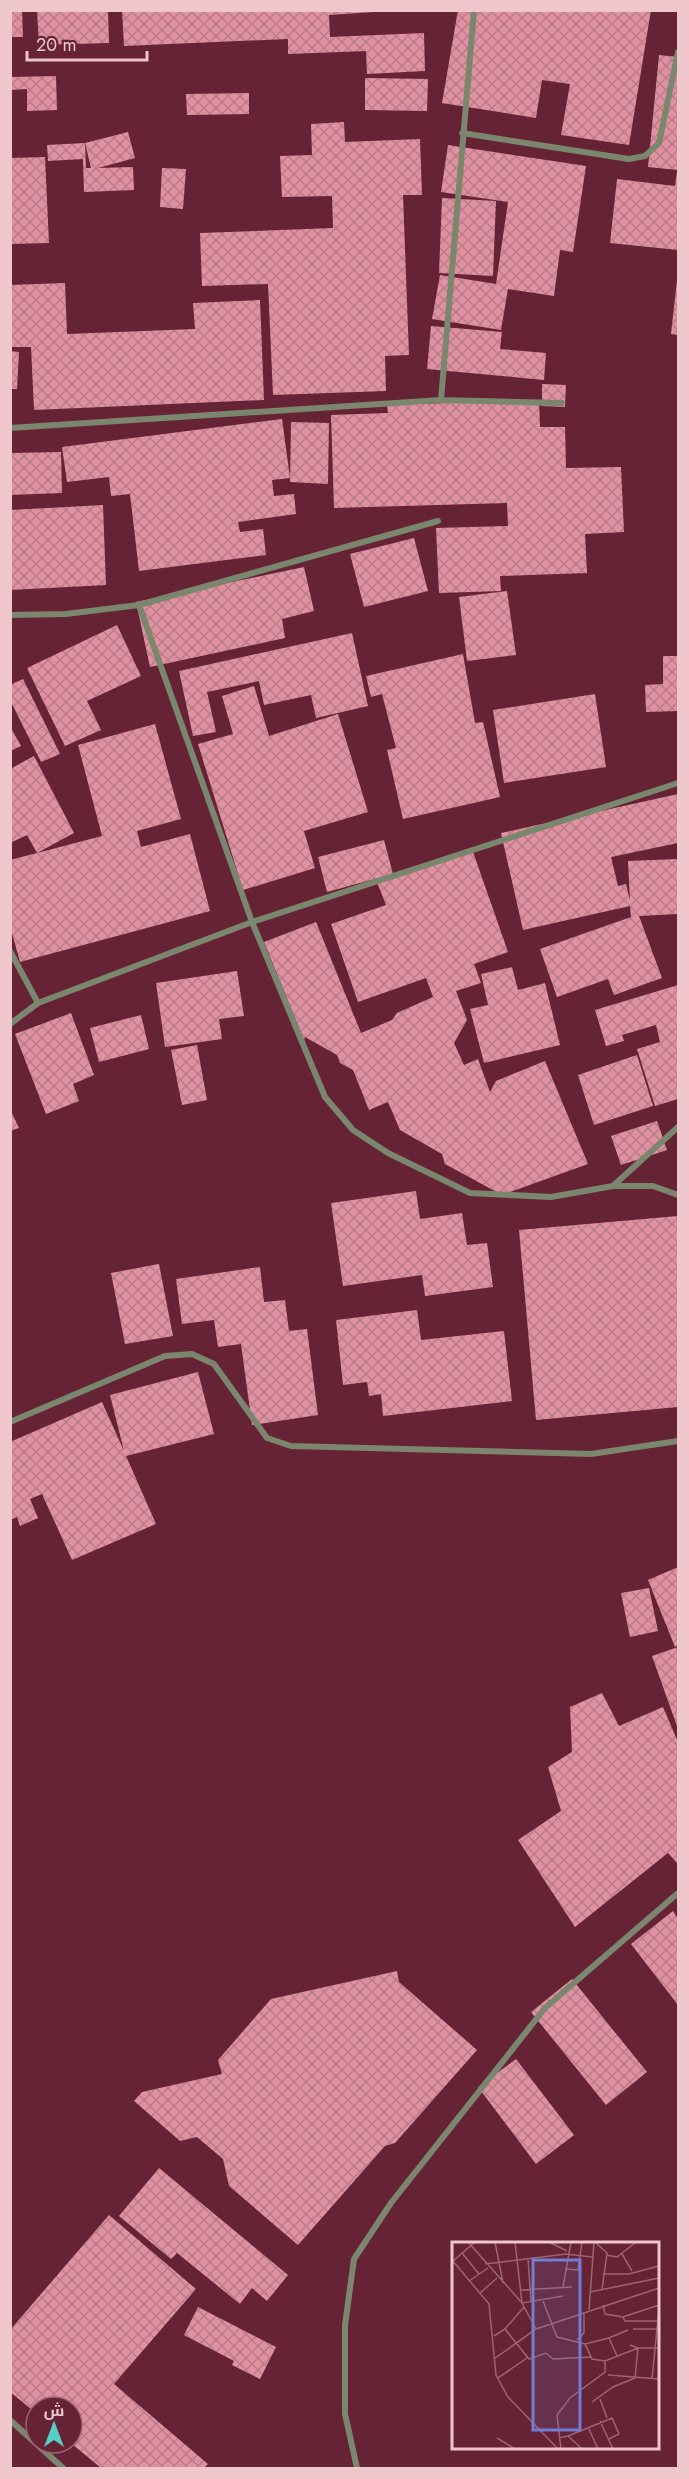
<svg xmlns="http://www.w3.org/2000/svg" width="689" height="2479" font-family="Jost,Cairo,sans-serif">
  <defs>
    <pattern id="building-cross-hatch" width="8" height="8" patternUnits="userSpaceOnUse" patternTransform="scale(1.5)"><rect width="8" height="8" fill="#df91a1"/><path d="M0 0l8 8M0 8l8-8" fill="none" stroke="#b97c88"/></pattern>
  </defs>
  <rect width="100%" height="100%" fill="#662335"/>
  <path fill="url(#building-cross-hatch)" d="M10,10H22L23,37H10Z
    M37,10H108L109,43L39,45Z
    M122,10H404L329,15L330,37L424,33L425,71L367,74L366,51L288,54V39L124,46Z
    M458,10H651L629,145L561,135L570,84L542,80L536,118L442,103Z
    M659,55L678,57V170L648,167Z
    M56,76L57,110L27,111V89L10,90V77Z
    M365,78L428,79L427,111L365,110Z
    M249,93V114L187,115L186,94Z
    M344,122L345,142L420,139L422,195H403L409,355L385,356L386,391L273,395L268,284L202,286L200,233L333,228L332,196L282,197L280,156L312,155L311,124Z
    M128,132L135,158L98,168L133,167L134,190L84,192L83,159L48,161L47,145L85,143L86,168H91L85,143Z
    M448,145L586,166L573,252L560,250L554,296L508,289L501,330L432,319L440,275L496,284L508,202L441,192Z
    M45,157L49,243L10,244V158Z
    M162,168L186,169L183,209L160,207Z
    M677,171L678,250L610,243L617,179L675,186Z
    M442,198L496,201L493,276L439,273Z
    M677,280H678V335L671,334Z
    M65,283L67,334L195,329L193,303L260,300L264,400L34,410L31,347H10V285Z
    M431,326L502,332L500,349L546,353L544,380L427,369Z
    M10,351L19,352L17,389H10Z
    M542,384L566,385L565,407L542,406Z
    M539,400L540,427H565L566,468L621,467L624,532L585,534L587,573L500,576L501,591L439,593L436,528L508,526L507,503L334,508L331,415L388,413L387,405Z
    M282,419L290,478L272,480L274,496L294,494L296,514L238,522L240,532L263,529L266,555L139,571L130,494L111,496L109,477L67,482L62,447Z
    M291,422L329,423L328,484L290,482Z
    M61,452L62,493L10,495V453Z
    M103,505L106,585L10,590V510Z
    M414,538L428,591L364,607L350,554Z
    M304,567L314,611L282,619L285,638L150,667L136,602Z
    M507,591L516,655L467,661L459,597Z
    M117,625L141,676L87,701L101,730L65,746L27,668Z
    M352,633L368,706L316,718L311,695L264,705L259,681L207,692L216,732L193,736L179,671Z
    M463,654L475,723L483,722L500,797L403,819L387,750L396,748L382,694L371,697L366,676Z
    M663,656H678V711L646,712L645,685L663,684Z
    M23,679L60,754L41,762L10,700V685Z
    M254,686L269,736L338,714L368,812L304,831L315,868L243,890L198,744L233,734L222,696Z
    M595,694L606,767L504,783L493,710Z
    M155,724L181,819L137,831L141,847L190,834L210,911L20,962L10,926V860L37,853L27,835L10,843V769L34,756L74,833L37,853L102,836L78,745Z
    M10,726L21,746L10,751Z
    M678,794V843L611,857L618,886L626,884L630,900L628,861L678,859V914L639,916L662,978L614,995L608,979L557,997L540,949L631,917L630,906L523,930L501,833Z
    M384,840L393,874L327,892L318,857Z
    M472,849L508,952L474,964L481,983L456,991L467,1020L454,1043L464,1065L478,1059L490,1092L496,1081L545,1061L588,1164L502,1195L445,1164L442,1154L400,1130L388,1102L369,1110L353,1070L340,1063L337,1055L305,1037L304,1040L264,942L316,922L361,1033L392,1020L397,1013L433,997L426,978L358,1002L331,924L386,905L377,882Z
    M512,967L518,990L545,983L560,1045L484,1063L470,1009L488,1005L481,974Z
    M237,971L244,1016L219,1019L222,1039L165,1047L156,983Z
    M678,985V1099L655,1106L637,1049L660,1042L656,1025L622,1035L624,1041L606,1046L595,1010Z
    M71,1013L94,1075L73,1084L79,1101L46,1114L15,1034Z
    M141,1015L149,1049L99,1062L90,1028Z
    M197,1045L207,1100L182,1105L171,1050Z
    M637,1055L653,1106L594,1125L578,1075Z
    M10,1109L19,1128L10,1131Z
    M657,1121L667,1150L621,1165L611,1136Z
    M416,1191L420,1219L462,1213L467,1245L487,1243L493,1287L425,1296L422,1275L343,1286L331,1203Z
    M678,1216V1407L536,1420L519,1230Z
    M159,1264L173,1336L125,1344L111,1273Z
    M260,1267L264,1302L285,1300L289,1331L307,1329L318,1415L252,1425L241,1344L218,1347L214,1320L182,1324L176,1279Z
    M417,1310L421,1340L504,1331L512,1401L383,1416L381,1394L369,1396L367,1382L343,1385L336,1320Z
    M198,1372L214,1434L126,1456L156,1524L72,1560L42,1494L30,1499L38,1518L20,1526L17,1517L10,1520V1442L102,1402L124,1451L110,1395Z
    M678,1567V1645L675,1647L648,1580Z
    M649,1588L658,1631L630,1637L621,1593Z
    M678,1647V1729L652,1656Z
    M602,1693L619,1726L663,1707L678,1742V1864L668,1853L575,1927L518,1840L561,1811L548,1767L572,1752L570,1707Z
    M673,1911L678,1919V2005L631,1944Z
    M397,1971L399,1982L477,2050L395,2143L385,2146L298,2245L229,2186L223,2159L197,2137L180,2141L134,2101L142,2092L222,2074L218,2060L271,1999Z
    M572,1979L647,2072L606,2105L531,2012Z
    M516,2059L574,2135L536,2164L478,2087Z
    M159,2168L288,2275L267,2301L252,2288L240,2304L177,2253L171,2259L119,2216Z
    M109,2215L196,2289L114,2384L208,2464L204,2468H101L72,2444V2407H36V2413L10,2392V2330Z
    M198,2307L276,2347L260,2379L232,2365L234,2361L184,2335Z"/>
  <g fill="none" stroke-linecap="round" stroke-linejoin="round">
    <path stroke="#7b866e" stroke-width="6" d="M462,133L629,159L645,156L659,143L678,52
      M441,400L474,10
      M10,428L441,400L562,403
      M139,605L252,922L325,1097L353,1130L388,1153L470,1193L551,1197L613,1186H653L678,1195
      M10,615L66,614L139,605L438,521
      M10,951L38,1003
      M10,1024L38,1003L252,922L678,783
      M614,1185L678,1127
      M10,1422L165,1356L192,1354L214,1364L267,1438L291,1446L591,1454L678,1441
      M10,2420L63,2468
      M357,2468L345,2414V2325L354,2259L391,2203L545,2008L678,1893"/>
  </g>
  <g transform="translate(452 2242)">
    <rect width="207" height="207" fill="#662335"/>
    <path fill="none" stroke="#9d6472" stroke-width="1.5" d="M16,0L70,61L111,54M43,0L51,41M63,0L70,61L84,87M97,0L115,9M143,0L155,11L150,48M10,11L27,32M170,12L180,29M154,13L165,15L184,0M76,16L79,60M0,18L37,62L44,133L56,155L106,207M1,19L23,0M33,22L114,12L140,15M113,27L126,28L130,0M151,32H177L207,24M17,39L36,26M111,45L119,0M69,48L120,45M138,50L207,36M28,51L45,36M91,59L105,95L133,102L140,117L153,119L186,106H207M151,63L153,72L171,75M137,68L142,0M206,79H173L171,75L207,63M53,87L77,117L94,111L101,117L139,115M181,87H206M42,94L53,87L72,65M125,98L132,91V70M133,102L157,96M165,114L157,96L176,88M42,117L84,87L207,46M156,133L207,137M46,136L75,116M200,137L207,67M148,157L155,176M140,160L161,145L183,136L186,106L178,103M148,179L161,207M136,185L146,207M116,194L160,176L167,192L157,197M45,196L63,207M107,196L116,194L130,207M109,207L105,173L118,156L153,130V119"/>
    <path fill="#717ed4" fill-opacity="0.15" stroke="#717ed4" stroke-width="3" d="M81,18H128V188H81Z"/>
    <rect width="207" height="207" fill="none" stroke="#f0c6cd" stroke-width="3"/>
  </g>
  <rect width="689" height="2479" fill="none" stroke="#f0c6cd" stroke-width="24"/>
  <g transform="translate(54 2425)"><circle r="28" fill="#662335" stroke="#9d6472" stroke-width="1.5"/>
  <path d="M0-4.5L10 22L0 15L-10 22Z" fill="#56cec3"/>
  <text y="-9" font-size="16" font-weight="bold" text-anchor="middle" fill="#f0c6cd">ش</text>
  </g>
  <path d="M27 51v9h120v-9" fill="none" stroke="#f0c6cd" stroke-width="3"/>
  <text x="36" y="51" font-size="18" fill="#f0c6cd" stroke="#662335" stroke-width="4.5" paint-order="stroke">20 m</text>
</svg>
